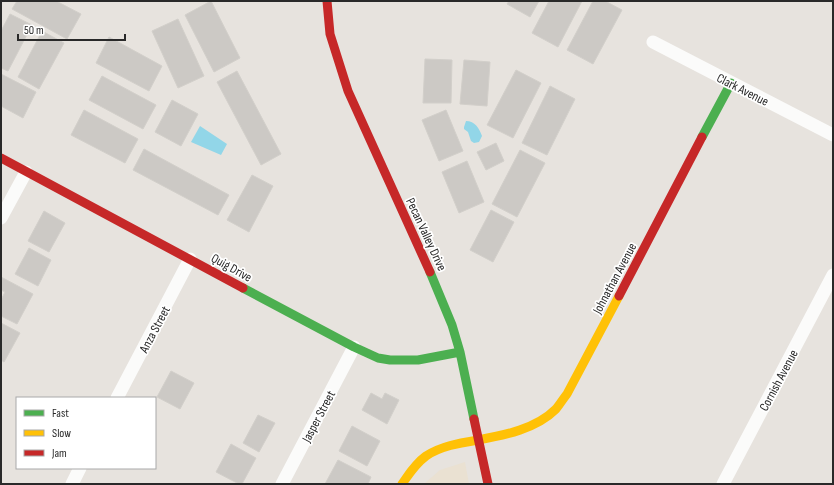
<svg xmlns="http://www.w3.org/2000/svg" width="834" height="485" font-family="'Sofia Sans Condensed',sans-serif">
  <rect width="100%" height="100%" fill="#e7e3de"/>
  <path fill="#eae1d2" d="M465,462L469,484H424L440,470Z"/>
  <path fill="#92d6e8" d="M466,121C475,121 479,128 482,136L479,142L474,143L471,141L468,132L464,129V127Z
    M200,126L227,144L221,155L191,142Z"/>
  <path fill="#ccc9c5" stroke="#d2cfca" d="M17,1H56L81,14L67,39L12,9Z
    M211,1L240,58L214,72L185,15Z
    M509,1H539L530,17L507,4Z
    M549,1H582L558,47L532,33Z
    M593,1H605L622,10L593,64L567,50Z
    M10,14L32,25L8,71L1,68V31Z
    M178,19L204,76L178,88L152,31Z
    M42,31L64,43L39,89L18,77Z
    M109,37L162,66L149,91L96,63Z
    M425,59L452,60L451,103H423Z
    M464,60L490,62L487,106L460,104Z
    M516,70L541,83L513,138L487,125Z
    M237,71L281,154L261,165L217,82Z
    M1,74L36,92L23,118L1,106Z
    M102,76L156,105L143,129L89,100Z
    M550,86L575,99L547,155L522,143Z
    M172,100L198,114L181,146L155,132Z
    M84,110L138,139L125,163L71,135Z
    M446,110L463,151L439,161L422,120Z
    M496,143L504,161L486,170L477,152Z
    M144,149L229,195L218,215L133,170Z
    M520,150L545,163L517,217L492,204Z
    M467,161L484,202L459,213L442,172Z
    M252,175L273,186L249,232L227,220Z
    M491,210L514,222L493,262L470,250Z
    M44,211L65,223L49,252L28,241Z
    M29,248L51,260L38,286L15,274Z
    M1,277L33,294L17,324L1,316V300L5,292L1,290Z
    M1,323L20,333L4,362L1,360Z
    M171,371L194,383L180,409L157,397Z
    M371,393L382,399L385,393L399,400L387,424L362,410Z
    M258,415L275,423L259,452L243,443Z
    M352,426L380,441L367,466L339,451Z
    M231,444L256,458L242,484H239L216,472Z
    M338,460L371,477L368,484H325Z"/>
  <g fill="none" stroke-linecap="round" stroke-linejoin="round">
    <path stroke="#fbfbfa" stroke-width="13" d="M653,42L833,135
      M1,218L26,172
      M117,398L190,259
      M72,484L80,468
      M282,484L354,347
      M723,484L833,275"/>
    <path stroke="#4caf50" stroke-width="9" d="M702,137L731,83
      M430,272L452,325L460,352L474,419
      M243,288L354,347L378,358L390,360H418L460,352"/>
    <path stroke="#ffc107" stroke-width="9" d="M402,484C409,474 415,464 426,456C441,446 460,443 478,440C505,435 536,429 556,409C560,404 563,399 567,394L619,296"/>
    <path stroke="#c62828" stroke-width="9" d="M327,1L330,34L348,91L430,272
      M1,158L243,288
      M619,296L702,137
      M474,419L488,484"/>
  </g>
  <g text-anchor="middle" stroke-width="3.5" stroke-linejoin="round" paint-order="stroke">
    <g font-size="13" fill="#292929" stroke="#fff">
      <text transform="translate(743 89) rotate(27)" y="5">Clark Avenue</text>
      <text transform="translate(427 234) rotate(65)" y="5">Pecan Valley Drive</text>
      <text transform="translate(232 267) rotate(29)" y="5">Quig Drive</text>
      <text transform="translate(614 278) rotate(-62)" y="5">Johnathan Avenue</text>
      <text transform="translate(154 329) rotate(-62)" y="5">Anza Street</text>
      <text transform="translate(778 380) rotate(-62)" y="5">Cornish Avenue</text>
      <text transform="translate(318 416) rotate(-62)" y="5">Jasper Street</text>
    </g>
  </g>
  <rect width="834" height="485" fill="none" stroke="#292929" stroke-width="4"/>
  <rect x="16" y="397" width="140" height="72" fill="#ffffff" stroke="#a9a9a9"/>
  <rect x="24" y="410" width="20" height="6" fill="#4caf50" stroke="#a9a9a9"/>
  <text x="52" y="417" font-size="12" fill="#292929">Fast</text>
  <rect x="24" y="430" width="20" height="6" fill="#ffc107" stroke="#a9a9a9"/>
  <text x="52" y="437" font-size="12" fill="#292929">Slow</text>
  <rect x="24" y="450" width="20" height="6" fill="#c62828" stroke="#a9a9a9"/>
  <text x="52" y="457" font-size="12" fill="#292929">Jam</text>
  <path d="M18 34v6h107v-6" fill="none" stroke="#292929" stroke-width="2"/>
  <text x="24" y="34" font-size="12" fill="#292929" stroke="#ffffff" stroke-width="3" paint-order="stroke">50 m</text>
</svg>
